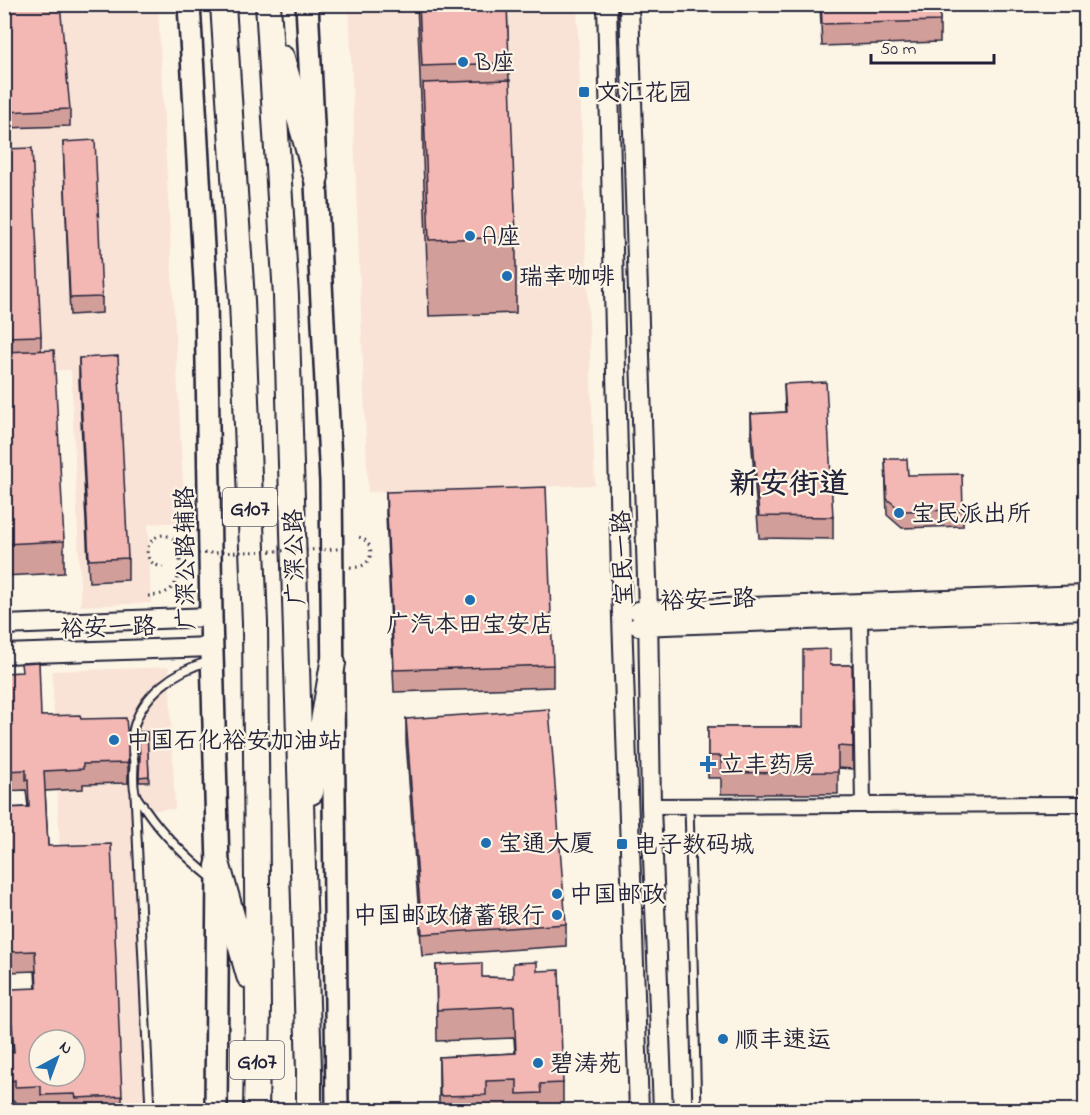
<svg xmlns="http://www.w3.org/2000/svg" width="1090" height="1115" font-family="'Indie Flower','LXGW WenKai TC',sans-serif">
  <rect width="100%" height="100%" fill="#fcf5e5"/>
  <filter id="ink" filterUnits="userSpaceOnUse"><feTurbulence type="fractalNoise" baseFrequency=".0167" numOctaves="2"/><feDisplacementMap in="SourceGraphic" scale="12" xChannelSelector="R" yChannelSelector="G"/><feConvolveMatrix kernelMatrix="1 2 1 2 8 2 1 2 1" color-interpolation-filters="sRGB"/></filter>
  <g filter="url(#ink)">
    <path fill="#f9e3d6" d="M4,5H158L185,522L148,524L151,603L81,606L71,370L5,372Z
      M349,5H577L595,485L368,492Z
      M169,667L175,809L134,811L146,1110H71L75,1076V1040H68L52,671Z"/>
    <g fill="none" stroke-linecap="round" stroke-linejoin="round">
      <g stroke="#22223b" stroke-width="11">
        <path id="lane" d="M210,661C176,670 141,694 133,731C130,741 133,753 134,763C134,772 132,787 136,795C138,800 143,805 146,810C164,836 188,859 213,879
          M135,793L150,1110
          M689,805L697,1110"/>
      </g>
      <g stroke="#22223b" stroke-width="18">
        <path id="street" d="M860,618L863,805
          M651,806L1086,804"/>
      </g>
      <g stroke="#22223b" stroke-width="22">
        <path id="secondary" d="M607,4L622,617L639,1110
          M629,4L648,611L651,806L663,1110
          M638,611L1086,595
          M4,625L211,617
          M638,626L1086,610
          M4,654L212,647"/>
      </g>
      <g stroke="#22223b" stroke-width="26">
        <path id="primary" d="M189,4L206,299L211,617L218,866L216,1110
          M307,4L331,482L337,1110"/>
      </g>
      <g stroke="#22223b" stroke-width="28">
        <path id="highway" d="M223,4L242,301L255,623L258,1009L256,1110
          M268,4L286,296L309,1071V1110
          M282,58L316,177
          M311,792L333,663
          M218,866L249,976"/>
      </g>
      <path stroke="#22223b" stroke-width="3" stroke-dasharray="1.5 4.5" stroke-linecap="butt" d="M350,567C374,571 379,540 355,536
        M148,596C172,595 180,584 180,560C180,552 180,544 173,539C153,523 132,562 163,567"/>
      <use href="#lane" stroke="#fcf5e5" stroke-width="7"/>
      <use href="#street" stroke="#fcf5e5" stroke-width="14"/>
      <use href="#secondary" stroke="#fcf5e5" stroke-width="18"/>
      <use href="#primary" stroke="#fcf5e5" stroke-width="21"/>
      <use href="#highway" stroke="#fcf5e5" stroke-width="24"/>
      <path stroke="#22223b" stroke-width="3" stroke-dasharray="1.5 4.5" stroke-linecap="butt" d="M180,554L338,549"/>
    </g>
    <path fill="#d19e9a" stroke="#22223b" stroke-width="1.5" d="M4,4L70,109V126L4,128Z
      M417,4H507L509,80L516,237V313L429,316L423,159V123H422Z
      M820,4H940V42L822,46Z
      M63,142L102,297V313L70,315Z
      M4,149L41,336V350L64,541V573L4,576Z
      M79,358L128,558V580L89,582L79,380Z
      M784,384L833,517V539L759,538L751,436V414L785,412Z
      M885,459L908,475L963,510V526L902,528L887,515Z
      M386,492L553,665V687L394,692L386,514Z
      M830,665H852L853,769L838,768V794H721V778H708V727H803Z
      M4,673L41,716L81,719L128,743V783L83,784V789L45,791L48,846L122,1096V1110H41V1106L15,1107V1101H11L10,1052H13L12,1044H9L8,995L36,988L35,971L9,972V965H6L4,942V808L28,807L26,790L4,791Z
      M406,719L566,924V946L422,956L406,741Z
      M138,732H147L149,782H139L140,761Z
      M436,965L482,977L513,978L537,971L563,1083V1110H439V1057L515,1053L514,1038L437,1041Z"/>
    <path fill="#f3b8b3" stroke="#22223b" stroke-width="1.5" fill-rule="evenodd" d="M4,4H60L70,109L4,112Z
      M419,4H507L509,63L422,66Z
      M821,4H940V21L822,24Z
      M510,80L516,237L429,240L423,83Z
      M95,140L102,297L70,298L63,142Z
      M32,148L41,336L4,337V149Z
      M54,350L64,541L4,544V352Z
      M118,356L128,558L89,560L79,358Z
      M826,382L833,517L759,516L751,414L786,412L784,384Z
      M885,459H907L908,475L962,474L963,510L902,511L887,499Z
      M546,487L553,665L394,670L386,492Z
      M830,649V665H852L853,747L838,746V772L721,773V756H708V727H803V650Z
      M39,662L41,716L80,715L81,719L126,718L128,743V763L83,764V769L44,771L48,846L111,844L122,1096L76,1098L75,1094L41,1095V1086L15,1087V1080L11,1081L10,1052H14L12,1024H9L8,995H11V989L37,988L35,951L9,952V945H6L4,922V808L29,807L28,780H26V770L4,771V673L22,672L21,663ZM39,1040H75V1076H39Z
      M549,709L566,924L422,934L406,719Z
      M138,732H147L149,776L139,777L140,757Z
      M537,962V971L559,970L563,1083L540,1084L541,1093L517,1094V1080L486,1081V1095L440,1096L439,1057L516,1053L514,1006L437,1010L436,965L482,963V977L513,978V963Z"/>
  </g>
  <g fill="#1f6fb2" stroke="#fcf5e5" stroke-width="2">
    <circle cx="463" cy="62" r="6"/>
    <rect x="578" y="86" width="12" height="12" rx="3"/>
    <circle cx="470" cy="236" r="6"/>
    <circle cx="507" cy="276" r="6"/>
    <circle cx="899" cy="513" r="6"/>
    <circle cx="470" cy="600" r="6"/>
    <circle cx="114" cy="740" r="6"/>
    <path d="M705 755h6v6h6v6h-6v6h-6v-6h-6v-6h6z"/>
    <circle cx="486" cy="843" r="6"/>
    <rect x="616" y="838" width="12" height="12" rx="3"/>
    <circle cx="557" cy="894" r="6"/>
    <circle cx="557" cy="915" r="6"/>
    <circle cx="723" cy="1039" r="6"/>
    <circle cx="538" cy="1063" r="6"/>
  </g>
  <g text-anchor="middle" stroke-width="4.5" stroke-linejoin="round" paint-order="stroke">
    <g fill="#fcf5e5" stroke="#63616e" stroke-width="1.5">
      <rect x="223" y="488" width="54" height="38" rx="4.5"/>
      <rect x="230" y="1041" width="54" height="38" rx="4.5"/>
    </g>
    <g font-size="22" font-weight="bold" fill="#22223b">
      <text x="250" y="515">G107</text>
      <text x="257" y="1068">G107</text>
    </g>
    <g font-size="24" fill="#22223b" stroke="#fcf5e5" text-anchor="start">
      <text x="475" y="70">B座</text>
      <text x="596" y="100">文汇花园</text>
      <text x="482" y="244">A座</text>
      <text x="519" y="284">瑞幸咖啡</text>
      <text x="911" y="521">宝民派出所</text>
      <text x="470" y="632" text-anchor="middle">广汽本田宝安店</text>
      <text x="126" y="748">中国石化裕安加油站</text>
      <text x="720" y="772">立丰药房</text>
      <text x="498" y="851">宝通大厦</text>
      <text x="634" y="852">电子数码城</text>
      <text x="569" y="902">中国邮政</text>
      <text x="545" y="923" text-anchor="end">中国邮政储蓄银行</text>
      <text x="735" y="1047">顺丰速运</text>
      <text x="550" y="1071">碧涛苑</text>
    </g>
    <g font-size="24" fill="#22223b" stroke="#fcf5e5">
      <text transform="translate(294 557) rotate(-92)" y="8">广深公路</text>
      <text transform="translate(185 558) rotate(-91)" y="8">广深公路辅路</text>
      <text transform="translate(622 558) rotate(-92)" y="8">宝民一路</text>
      <text transform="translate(708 599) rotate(-2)" y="8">裕安二路</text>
      <text transform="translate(108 627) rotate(-2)" y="8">裕安一路</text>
    </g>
    <g font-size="30" font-weight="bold" fill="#22223b" stroke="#fcf5e5">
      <text x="789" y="493">新安街道</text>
    </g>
  </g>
  <rect width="1090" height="1115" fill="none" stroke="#fcf5e5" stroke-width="24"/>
  <rect x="12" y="12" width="1066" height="1091" fill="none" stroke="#22223b" stroke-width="2" filter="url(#ink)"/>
  <g transform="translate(57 1058) rotate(41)"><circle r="28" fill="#fcf5e5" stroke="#a5a1a1" stroke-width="1.5"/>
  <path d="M0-4.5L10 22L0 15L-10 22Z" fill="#1f6fb2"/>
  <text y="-9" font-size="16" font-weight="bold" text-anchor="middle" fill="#22223b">N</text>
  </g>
  <path d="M871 54v9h123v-9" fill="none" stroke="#22223b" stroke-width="3"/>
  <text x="880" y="54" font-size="18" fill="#22223b" stroke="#fcf5e5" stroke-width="4.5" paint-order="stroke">50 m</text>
</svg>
